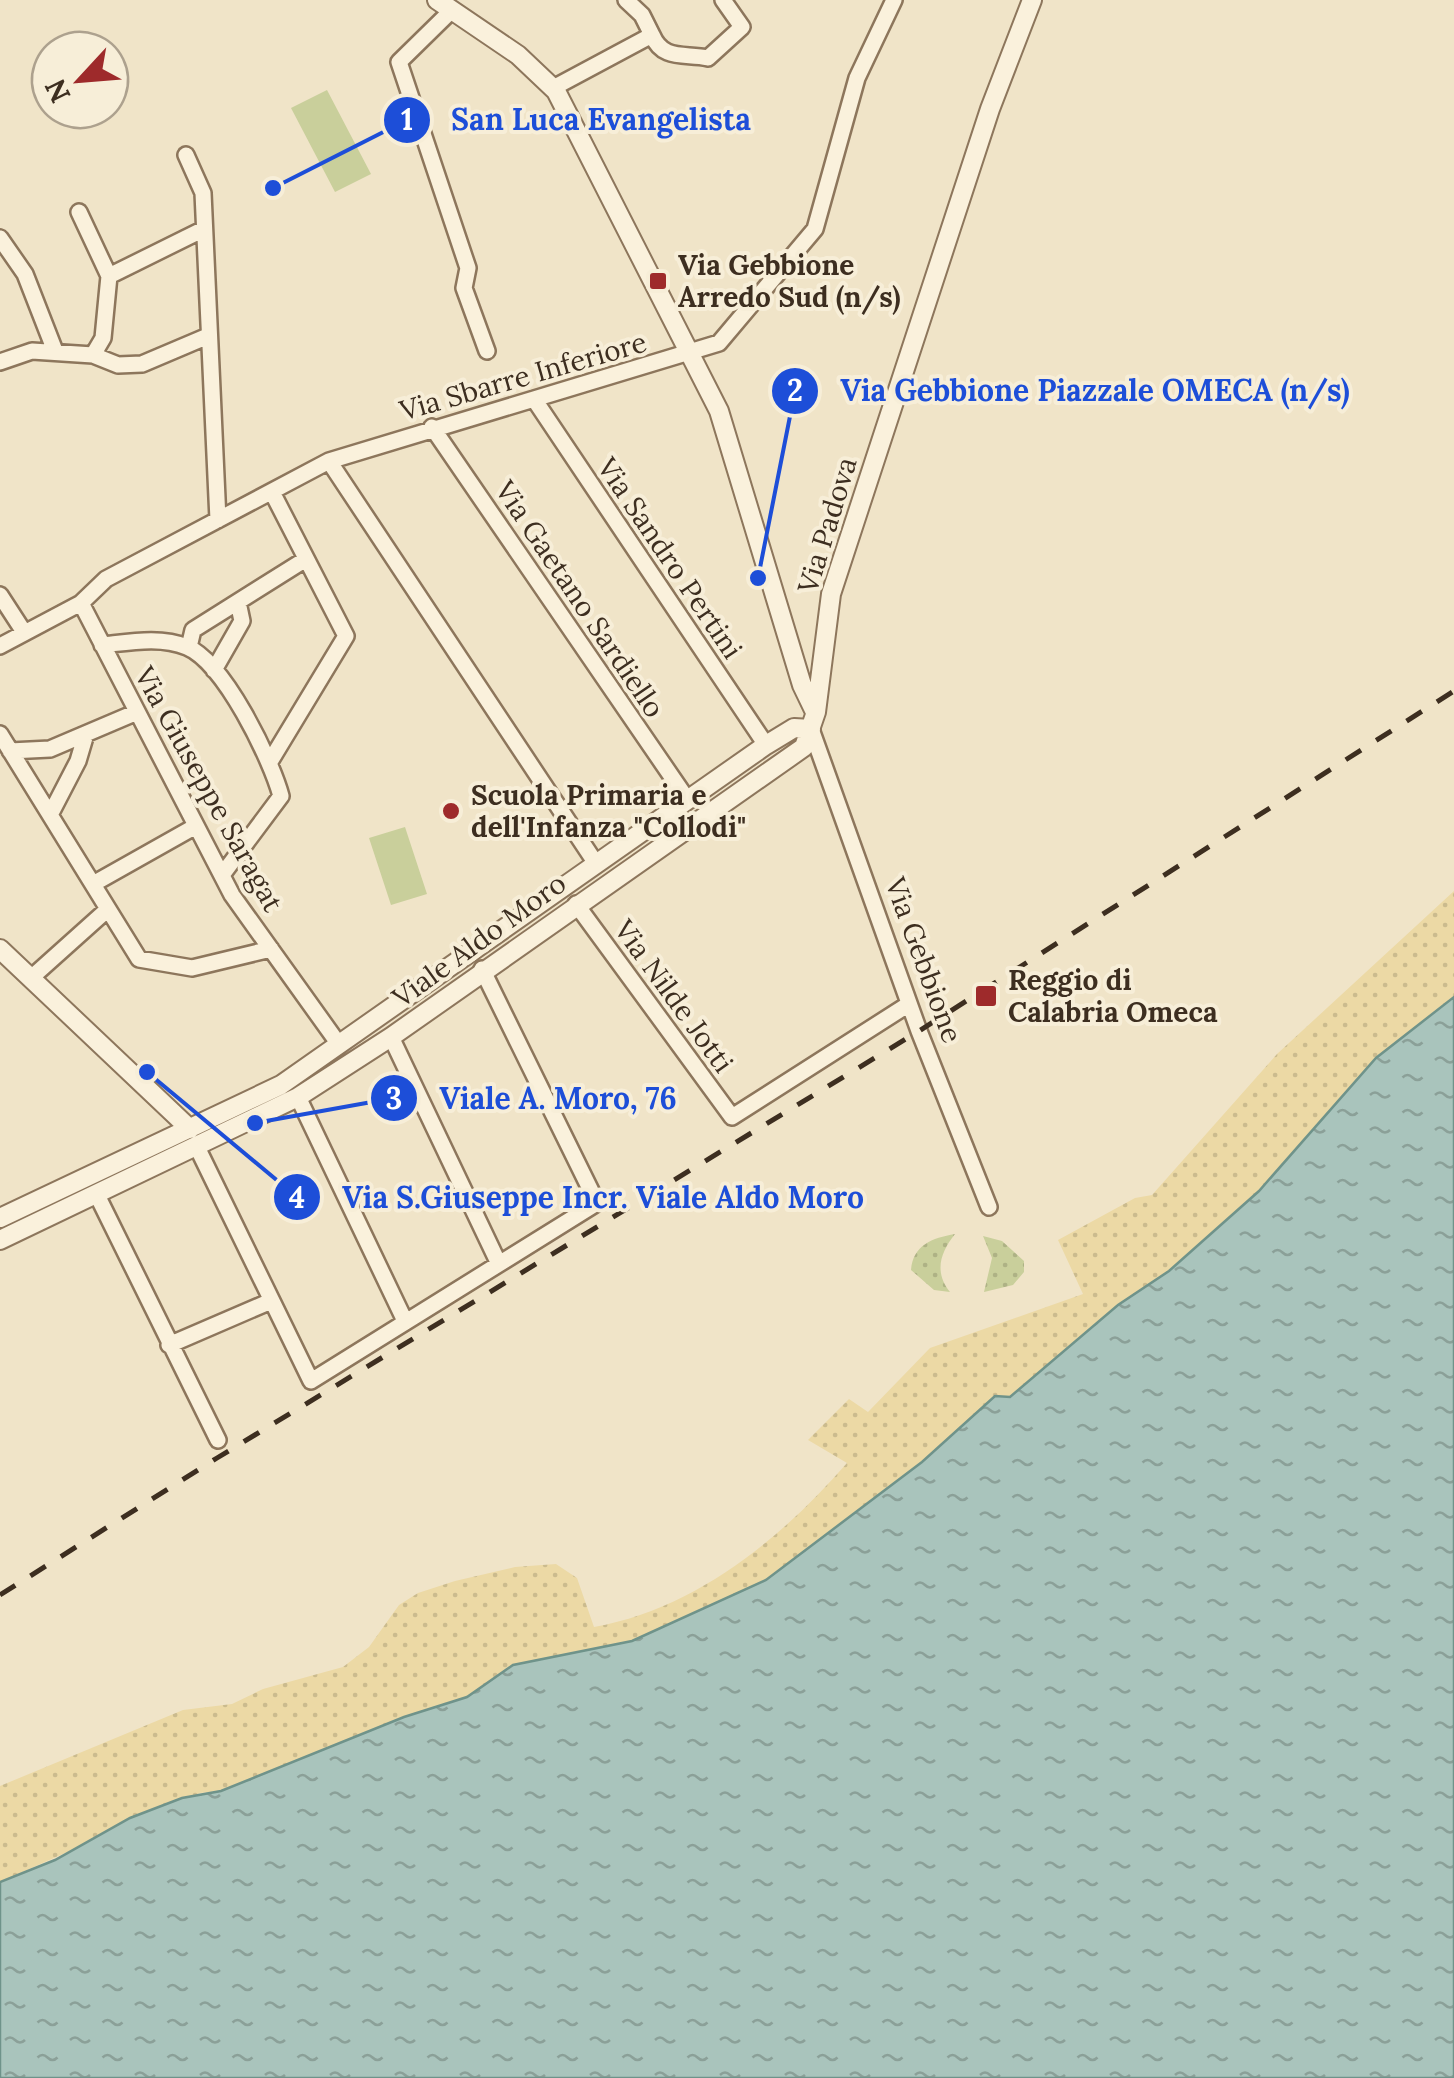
<svg xmlns="http://www.w3.org/2000/svg" width="1454" height="2078" font-family="Lora,serif">
  <defs>
    <pattern id="grass-dots" width="8" height="8" patternUnits="userSpaceOnUse" patternTransform="scale(2.5)"><rect width="8" height="8" fill="#c9cf9b"/><path d="M2 2h.1M6 6h.1" fill="none" stroke="#aeb285" stroke-width="1.8" stroke-linecap="round"/></pattern>
    <pattern id="sand-dots" width="8" height="8" patternUnits="userSpaceOnUse" patternTransform="scale(2.5)"><rect width="8" height="8" fill="#ecd9a5"/><path d="M2 2h.1M6 6h.1" fill="none" stroke="#cbbb8e" stroke-width="1.8" stroke-linecap="round"/></pattern>
    <pattern id="water-ripples" width="26" height="14" patternUnits="userSpaceOnUse" patternTransform="scale(2.5)"><rect width="26" height="14" fill="#a9c4bc"/><path d="M2 4q2-2 4 0t4 0M15 11q2-2 4 0t4 0" fill="none" stroke="#8ba098"/></pattern>
  </defs>
  <rect width="100%" height="100%" fill="#f0e4c8"/>
  <path fill="url(#grass-dots)" d="M955,1234C940,1253 934,1272 950,1292L934,1290L911,1270C913,1245 932,1238 955,1234Z
    M983,1236L1002,1241L1024,1261V1272L1013,1285L984,1292L992,1258Z"/>
  <path fill="url(#sand-dots)" d="M1454,891V997L1376,1058L1259,1191L1169,1271L1118,1305L1010,1398L995,1397L922,1462L766,1580L632,1641L513,1665L467,1697L404,1717L221,1791L200,1793L0,1882V1786L183,1710L232,1704L263,1689L343,1667L369,1647L399,1605L418,1593L455,1581L515,1567L556,1564L577,1578L594,1627C695,1609 781,1539 847,1463L808,1440L849,1399L868,1412L930,1348L1083,1294L1058,1240L1135,1198L1152,1195L1277,1054Z"/>
  <path fill="#c9cf9b" d="M327,90L371,174L335,192L291,108Z
    M405,827L427,894L391,905L369,838Z"/>
  <path fill="url(#water-ripples)" stroke="#6f938a" stroke-width="2.5" d="M1454,997V2078H0V1882L55,1860L130,1818L182,1798L221,1791L404,1717L467,1697L513,1665L632,1641L766,1580L922,1462L995,1396L1010,1397L1118,1305L1169,1271L1259,1191L1376,1058Z"/>
  <g fill="none" stroke-linecap="round" stroke-linejoin="round">
    <g stroke="#8d765c" stroke-width="20">
      <path id="minor" d="M452,10L399,62L468,268L464,288L487,351
        M652,35C663,61 684,53 708,58L742,27L723,0
        M553,88L652,35L642,15L626,0
        M186,155L203,193L218,520
        M79,212L109,276L103,338L93,355
        M0,238L25,274L55,351
        M109,276L204,229
        M0,362L32,351L93,355L118,365L142,364L208,336
        M534,399L766,745
        M432,427L687,799
        M329,461L595,862
        M0,595L24,632
        M81,603L232,895L338,1043
        M102,645C130,642 161,636 187,647C224,662 271,759 281,796L222,875
        M0,646L81,603L106,579L329,461L719,343L815,229L857,78L894,0
        M189,647L193,630L306,559
        M214,670L242,621L238,602
        M811,729L919,1031L989,1207
        M0,734L139,959L192,968L271,949
        M10,751L50,749L137,712
        M271,760L346,636L272,492
        M50,815L78,761L86,734
        M93,884L196,826
        M576,904L732,1117L909,1004
        M31,978L108,909
        M391,1037L499,1264
        M298,1097L405,1321
        M197,1147L311,1381L597,1203L482,969
        M97,1195L218,1440
        M169,1345L271,1301"/>
    </g>
    <g stroke="#8d765c" stroke-width="22">
      <path id="tertiary" d="M437,0L518,55L556,91L719,411L802,685L815,712
        M0,949L190,1129
        M0,1218L281,1085L766,745L794,728L811,729
        M0,1240L298,1097L391,1037L804,747L816,712L831,594L990,109L1032,0"/>
    </g>
    <use href="#minor" stroke="#faf1dc" stroke-width="15"/>
    <use href="#tertiary" stroke="#faf1dc" stroke-width="18"/>
    <path stroke="#3d2e20" stroke-width="5" stroke-dasharray="18 18" stroke-linecap="butt" d="M0,1595L217,1458L919,1031L1454,691"/>
  </g>
  <g fill="#9e2a2b" stroke="#f7eed8" stroke-width="4">
    <rect x="648" y="271" width="20" height="20" rx="5"/>
    <circle cx="451" cy="811" r="10"/>
    <rect x="974" y="984" width="24" height="24" rx="5"/>
  </g>
  <g text-anchor="middle" stroke-width="8" stroke-linejoin="round" paint-order="stroke">
    <g font-size="28" font-weight="bold" fill="#3d2e20" stroke="#f7eed8" text-anchor="start">
      <text x="678" y="275">Via Gebbione<tspan x="678" dy="32">Arredo Sud (n/s)</tspan></text>
      <text x="471" y="805">Scuola Primaria e<tspan x="471" dy="32">dell'Infanza "Collodi"</tspan></text>
      <text x="1008" y="990">Reggio di<tspan x="1008" dy="32">Calabria Omeca</tspan></text>
    </g>
    <g font-size="28" fill="#3d2e20" stroke="#f7eed8">
      <text transform="translate(523 376) rotate(-16)" y="10">Via Sbarre Inferiore</text>
      <text transform="translate(827 525) rotate(-73)" y="10">Via Padova</text>
      <text transform="translate(670 558) rotate(56)" y="10">Via Sandro Pertini</text>
      <text transform="translate(580 599) rotate(56)" y="10">Via Gaetano Sardiello</text>
      <text transform="translate(209 789) rotate(61)" y="10">Via Giuseppe Saragat</text>
      <text transform="translate(479 940) rotate(-36)" y="10">Viale Aldo Moro</text>
      <text transform="translate(924 960) rotate(70)" y="10">Via Gebbione</text>
      <text transform="translate(674 996) rotate(54)" y="10">Via Nilde Jotti</text>
    </g>
  </g>
  <path fill="none" stroke="#1d4ed8" stroke-width="4" d="M273 188L407 120M758 578L795 391M255 1123L394 1098M147 1072L297 1197"/>
  <g fill="#1d4ed8" stroke="#f7eed8" stroke-width="4">
    <circle cx="273" cy="188" r="10"/>
    <circle cx="758" cy="578" r="10"/>
    <circle cx="255" cy="1123" r="10"/>
    <circle cx="147" cy="1072" r="10"/>
    <circle cx="407" cy="120" r="25"/>
    <circle cx="795" cy="391" r="25"/>
    <circle cx="394" cy="1098" r="25"/>
    <circle cx="297" cy="1197" r="25"/>
  </g>
  <g font-size="30" text-anchor="middle" font-weight="bold" fill="#fff">
    <text x="407" y="130">1</text>
    <text x="795" y="401">2</text>
    <text x="394" y="1109">3</text>
    <text x="297" y="1208">4</text>
  </g>
  <g font-size="30" text-anchor="middle" font-weight="bold" fill="#1d4ed8" stroke="#f7eed8" stroke-width="8" stroke-linejoin="round" paint-order="stroke">
    <text x="601" y="130">San Luca Evangelista</text>
    <text x="1095" y="401">Via Gebbione Piazzale OMECA (n/s)</text>
    <text x="558" y="1109">Viale A. Moro, 76</text>
    <text x="603" y="1208">Via S.Giuseppe Incr. Viale Aldo Moro</text>
  </g>
  <g transform="translate(80 80) rotate(244)"><circle r="48" fill="#f7eed8" stroke="#ada18e" stroke-width="2.5"/>
  <path d="M0-8L18 38L0 25L-18 38Z" fill="#9e2a2b"/>
  <text y="-15" font-size="28" font-weight="bold" text-anchor="middle" fill="#3d2e20">N</text>
  </g>
</svg>
